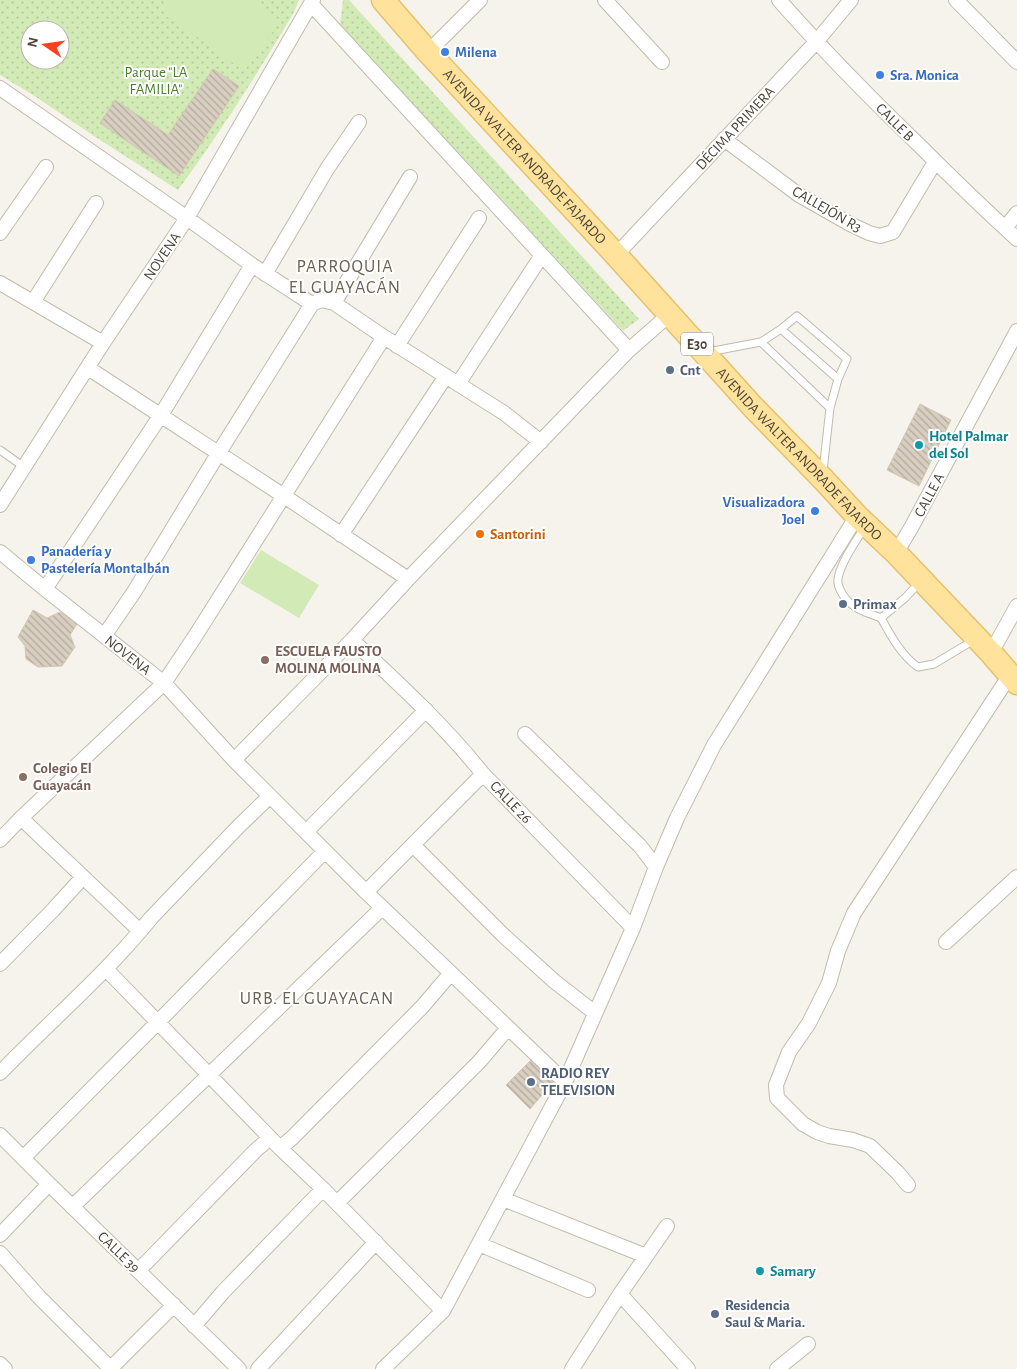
<svg xmlns="http://www.w3.org/2000/svg" width="1017" height="1369" font-family="'Alegreya Sans',sans-serif">
  <defs>
    <pattern id="park-dots" width="8" height="8" patternUnits="userSpaceOnUse" patternTransform="scale(1.25)"><rect width="8" height="8" fill="#d2eab5"/><path d="M2 2h.1M6 6h.1" fill="none" stroke="#b6ca9c" stroke-width="1.8" stroke-linecap="round"/></pattern>
    <pattern id="building-back-hatch" width="6" height="6" patternUnits="userSpaceOnUse" patternTransform="scale(1.25)"><rect width="6" height="6" fill="#d8cfc1"/><path d="M-1 5l2 2M0 0l6 6M5-1l2 2" fill="none" stroke="#b1aa9e"/></pattern>
  </defs>
  <rect width="100%" height="100%" fill="#f6f3ec"/>
  <path fill="url(#park-dots)" fill-rule="evenodd" d="M0,0H299L294,12C258,73 220,133 178,190L94,136L33,95L0,75ZM30,30H60V60H30Z
    M343,0H349L639,319L623,331L340,25Z"/>
  <path fill="#d2eab5" d="M163,0H254L280,22L244,71L179,24L166,16Z
    M261,550L319,585L299,618L240,583Z"/>
  <path fill="url(#building-back-hatch)" stroke="#d3c7b4" d="M213,69L239,86L179,176L100,123L115,100L168,135Z
    M920,404L951,420L919,486L887,470Z
    M33,610L47,618L60,612L77,624L70,635L75,647L62,666L38,667L26,659L25,646L18,637Z
    M532,1059L555,1080L530,1109L506,1085Z"/>
  <g fill="none" stroke-linecap="round" stroke-linejoin="round">
    <g stroke="#c2bbae" stroke-width="9">
      <path id="service" d="M781,329L838,379
        M761,342L830,408
        M708,352L761,342L781,329L797,316L847,359L838,379L830,408L823,471
        M0,450L24,467
        M865,527C857,539 836,569 838,583C839,590 845,599 850,603C858,611 871,614 881,618L905,598L920,582
        M881,618C891,636 901,655 918,667L934,664L974,640"/>
    </g>
    <g stroke="#c2bbae" stroke-width="16">
      <path id="minor" d="M605,0L662,62
        M779,0C824,51 871,99 920,146C952,178 984,209 1017,239
        M956,0L1017,62
        M311,4L629,350
        M428,52L480,0
        M0,88L187,218L252,265L312,304L321,300L334,303L384,337L504,413L541,442
        M724,139L799,195L850,224L869,233L880,236L893,232L935,162
        M1005,228L1017,213
        M0,233L46,167
        M616,255L816,42L851,0
        M265,274L327,169L359,122
        M0,283L103,343
        M33,302L96,203
        M334,303L410,177
        M397,346L479,218
        M88,368L284,496L408,579
        M458,384L542,255
        M0,505L103,343L187,218L313,0
        M341,535L446,376
        M0,552L45,589L164,683L234,760L366,892L565,1082
        M896,553L911,528L1017,331
        M45,589L161,415L252,265
        M104,636L134,592L218,454L312,304
        M352,640C398,683 444,725 483,774
        M991,653L1017,606
        M525,734L640,846L656,867
        M234,760L352,640L408,579L629,350L670,314
        M21,818L140,931
        M306,832L426,710
        M0,840L21,818L164,683L194,638L384,337
        M413,845L503,935L554,981L595,1013
        M366,892L483,774L633,928
        M946,942L1017,877
        M0,964L53,910L83,877
        M106,969L280,1148L323,1189L443,1311
        M0,1073C50,1021 106,974 151,918L238,827L270,796
        M0,1135L49,1184L239,1369
        M280,1148L292,1138L422,1007L451,973
        M23,1158L158,1022L325,851
        M908,1185L898,1173L870,1146L853,1140L829,1136L817,1132L803,1124L777,1098L776,1085L789,1052L809,1023L829,983L838,951L854,913L1010,675
        M503,1199L646,1256
        M337,1203L479,1062L508,1028
        M72,1207L382,908
        M0,1235L49,1184
        M479,1244L588,1290
        M0,1253L39,1297L111,1369
        M138,1271L256,1150L270,1138
        M620,1294L688,1369
        M194,1326L223,1292L323,1189
        M0,1364L5,1369
        M110,1369L174,1305
        M258,1369L376,1242
        M383,1369L443,1311L565,1082L633,928L656,867L677,818L714,745L857,516
        M572,1369L620,1294L667,1226
        M777,1369L808,1344"/>
    </g>
    <g stroke="#e6c16a" stroke-width="25">
      <g id="primary">
        <path id="s1" d="M383,0L428,52L616,255L753,407L822,478L857,516L896,553L991,653L1017,683"/>
      </g>
    </g>
    <use href="#service" stroke="#fff" stroke-width="7"/>
    <use href="#minor" stroke="#fff" stroke-width="14"/>
    <use href="#primary" stroke="#ffe39c" stroke-width="22"/>
  </g>
  <g fill="#3f7fe0" stroke="#fff" stroke-width="2">
    <circle cx="445" cy="52" r="5"/>
    <circle cx="880" cy="75" r="5"/>
    <circle cx="815" cy="511" r="5"/>
    <circle cx="31" cy="560" r="5"/>
  </g>
  <g fill="#5c6f8a" stroke="#fff" stroke-width="2">
    <circle cx="670" cy="370" r="5"/>
    <circle cx="843" cy="604" r="5"/>
    <circle cx="531" cy="1082" r="5"/>
    <circle cx="715" cy="1314" r="5"/>
  </g>
  <g fill="#0f9aa8" stroke="#fff" stroke-width="2">
    <circle cx="919" cy="445" r="5"/>
    <circle cx="760" cy="1271" r="5"/>
  </g>
  <circle fill="#e8710a" stroke="#fff" stroke-width="2" cx="480" cy="534" r="5"/>
  <g fill="#8d6e63" stroke="#fff" stroke-width="2">
    <circle cx="265" cy="660" r="5"/>
    <circle cx="23" cy="777" r="5"/>
  </g>
  <g text-anchor="middle" stroke-width="4" stroke-linejoin="round" paint-order="stroke">
    <rect fill="#fff" stroke="#817c74" stroke-width="1" x="681" y="332.5" width="32" height="23" rx="4"/>
    <g font-size="14" font-weight="bold" fill="#4b4439">
      <text x="697" y="349">E30</text>
    </g>
    <g font-size="15" font-weight="bold" fill="#366cbe" stroke="#fff" text-anchor="start">
      <text x="455" y="57">Milena</text>
      <text x="890" y="80">Sra. Monica</text>
      <text x="805" y="507" text-anchor="end">Visualizadora<tspan x="805" dy="17">Joel</tspan></text>
      <text x="41" y="556">Panadería y<tspan x="41" dy="17">Pastelería Montalbán</tspan></text>
    </g>
    <g font-size="15" fill="#4a7f2a" stroke="#fff">
      <text x="156" y="77">Parque "LA<tspan x="156" dy="17">FAMILIA"</tspan></text>
    </g>
    <g font-size="15" fill="#4b4439" stroke="#fff">
      <text transform="translate(895 122) rotate(45)" y="5">CALLE B</text>
      <text transform="translate(735 128) rotate(-47)" y="5">DÉCIMA PRIMERA</text>
      <text dy="5" stroke="none"><textPath href="#s1" startOffset="211">AVENIDA WALTER ANDRADE FAJARDO</textPath></text>
      <text transform="translate(827 209) rotate(30)" y="5">CALLEJÓN R3</text>
      <text transform="translate(162 256) rotate(-56)" y="5">NOVENA</text>
      <text dy="5" stroke="none"><textPath href="#s1" startOffset="616">AVENIDA WALTER ANDRADE FAJARDO</textPath></text>
      <text transform="translate(929 495) rotate(-62)" y="5">CALLE A</text>
      <text transform="translate(128 655) rotate(38)" y="5">NOVENA</text>
      <text transform="translate(511 802) rotate(46)" y="5">CALLE 26</text>
      <text transform="translate(119 1252) rotate(44)" y="5">CALLE 39</text>
    </g>
    <g font-size="15" font-weight="bold" fill="#4e5e75" stroke="#fff" text-anchor="start">
      <text x="680" y="375">Cnt</text>
      <text x="853" y="609">Primax</text>
      <text x="541" y="1078">RADIO REY<tspan x="541" dy="17">TELEVISION</tspan></text>
      <text x="725" y="1310">Residencia<tspan x="725" dy="17">Saul &amp; Maria.</tspan></text>
    </g>
    <g font-size="15" font-weight="bold" fill="#0d838f" stroke="#fff" text-anchor="start">
      <text x="929" y="441">Hotel Palmar<tspan x="929" dy="17">del Sol</tspan></text>
      <text x="770" y="1276">Samary</text>
    </g>
    <g font-size="15" font-weight="bold" fill="#c56008" stroke="#fff" text-anchor="start">
      <text x="490" y="539">Santorini</text>
    </g>
    <g font-size="15" font-weight="bold" fill="#785e54" stroke="#fff" text-anchor="start">
      <text x="275" y="656">ESCUELA FAUSTO<tspan x="275" dy="17">MOLINA MOLINA</tspan></text>
      <text x="33" y="773">Colegio El<tspan x="33" dy="17">Guayacán</tspan></text>
    </g>
    <g font-size="18" letter-spacing="1" fill="#6e6250" stroke="#fff">
      <text x="345" y="272">PARROQUIA<tspan x="345" dy="21">EL GUAYACÁN</tspan></text>
      <text x="317" y="1004">URB. EL GUAYACAN</text>
    </g>
  </g>
  <g transform="translate(45 45) rotate(283)"><circle r="24" fill="#ffffff" stroke="#b7b4b0"/>
  <path d="M0-4L9 19L0 12L-9 19Z" fill="#fc3f1d"/>
  <text y="-8" font-size="14" font-weight="bold" text-anchor="middle" fill="#4b4439">N</text>
  </g>
</svg>
